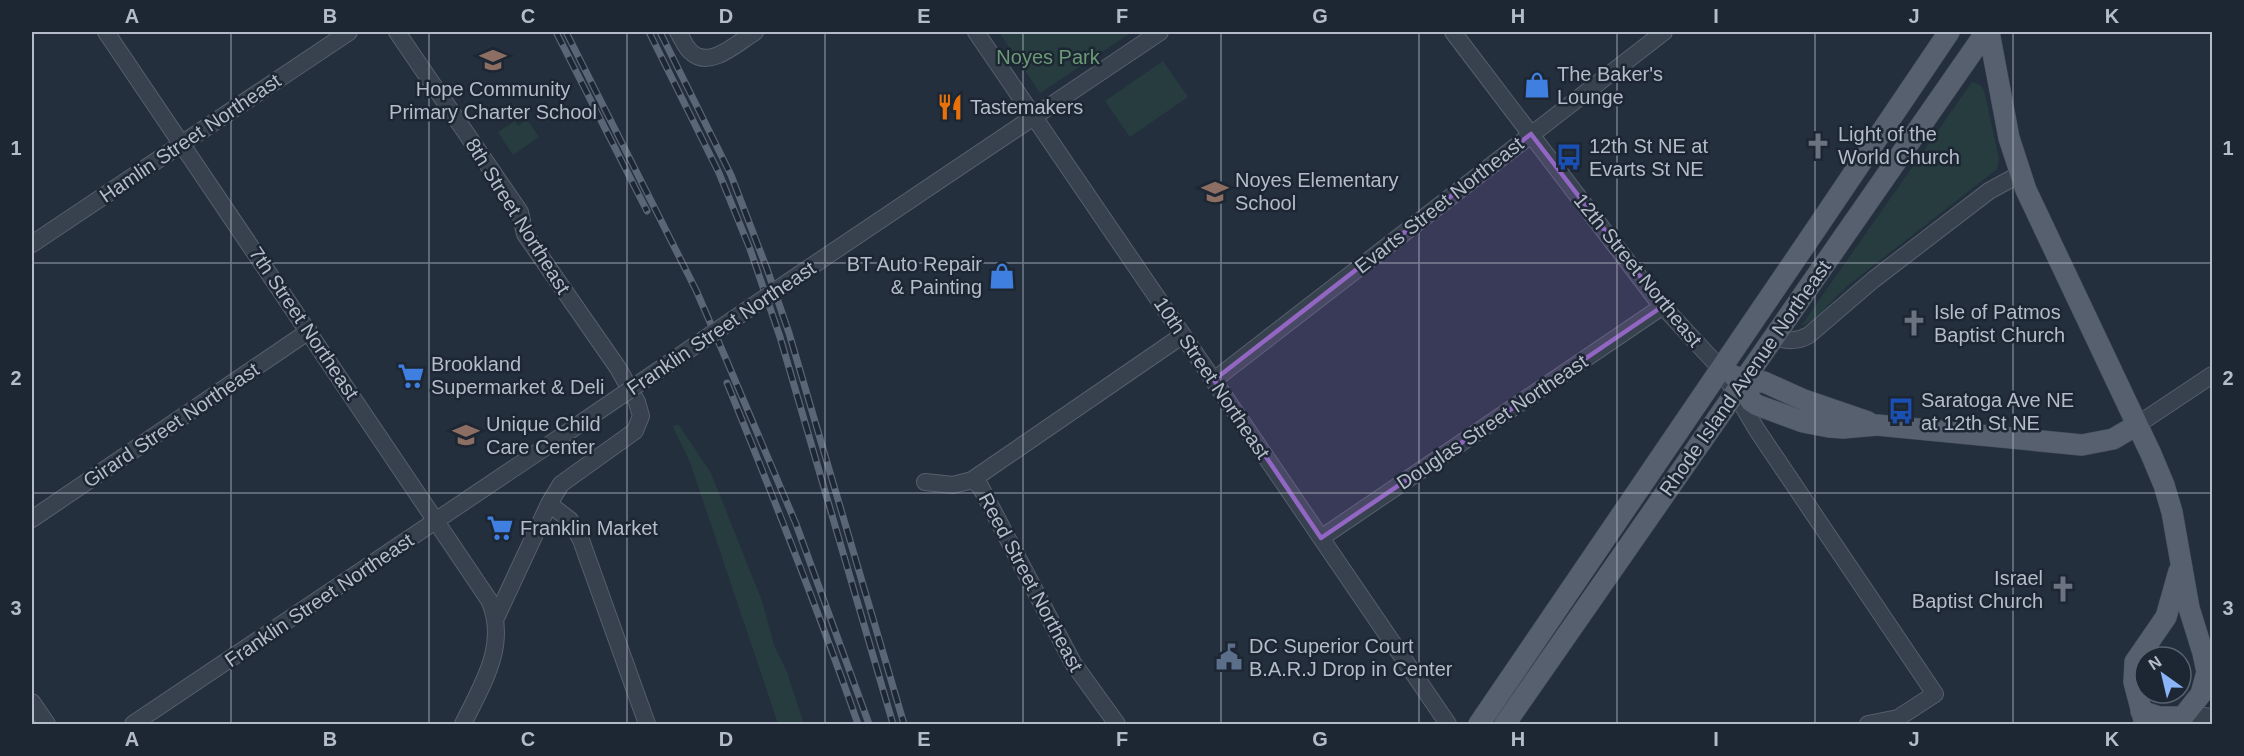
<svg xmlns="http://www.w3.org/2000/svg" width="2244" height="756" font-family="Arial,sans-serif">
  <rect width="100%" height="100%" fill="#242f3e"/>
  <path fill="#263c3f" d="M999,32H1132L1040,93Z
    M1163,61L1188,97L1130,137L1105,101Z
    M1972,82L1980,85L1984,90L1999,159L1997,169L1846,287L1814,320L1801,326Z
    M527,119L539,137L513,155L498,132L515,121L518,126Z
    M675,425H679L711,473L762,601L774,645L787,672L804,724H778L690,462L673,427Z"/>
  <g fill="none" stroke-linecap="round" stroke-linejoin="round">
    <g stroke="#565f6c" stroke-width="18">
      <path id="minor" d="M106,32L489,600C509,644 482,685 463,724
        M397,32L520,212L525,234L618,368L637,402L641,416L635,431L561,484L549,504L496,618
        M678,32C682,38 685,47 691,52C710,70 738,42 755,32
        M976,32L1448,724
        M1453,32L1656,299L1721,369L1757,430L1935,694L1898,718L1868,724
        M32,244L349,32
        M800,274L1160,32
        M1774,337C1787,341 1797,342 1809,335L1873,280L1989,191L2020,174
        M1214,380L1664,32
        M2137,425L2212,375
        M972,480L980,486L1073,663L1117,724
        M925,482L953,485L972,480L1183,335
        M549,504L570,520L581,540L647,724
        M32,519L309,331
        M1321,538L1663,306
        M32,702L47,724
        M2186,714L2212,717
        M133,724L559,438"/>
    </g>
    <g stroke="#414a57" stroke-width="22">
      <path id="major" d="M1989,32L2009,138L2026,190L2151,454L2164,485L2172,512L2189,608L2203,653L2207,672L2201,694L2177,724
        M1734,376L1743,381L1764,382L1804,400L1868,422
        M1743,381L1751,401L1757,405L1803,422L1829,427L1843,428L1877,425L2082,445L2113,439L2137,425
        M2141,711L2159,717H2183
        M1479,724L1816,229L1949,32
        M1505,724L1986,32
        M2145,724L2134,682L2135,662L2166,617L2179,571"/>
    </g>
    <use href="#minor" stroke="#38414e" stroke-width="16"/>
    <use href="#major" stroke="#56606e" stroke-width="21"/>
    <g stroke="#5a6575" stroke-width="7">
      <path id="rail" d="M556,32L647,211
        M566,32L696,290L726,359L796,524L869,724
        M649,32L719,173L750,249L780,337L893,724
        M660,32L731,175L767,269L789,333L904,724
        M727,383C773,496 818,609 858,724"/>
    </g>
    <use href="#rail" stroke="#1d2633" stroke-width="4.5" stroke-dasharray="14" stroke-linecap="butt"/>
    <g stroke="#565f6c" stroke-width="18" stroke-linecap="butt">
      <path id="minor-bridge" d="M559,438L800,274"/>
    </g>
    <use href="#minor-bridge" stroke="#38414e" stroke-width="16"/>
  </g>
  <path fill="#9266c3" fill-opacity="0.2" stroke="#9266c3" stroke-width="4.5" stroke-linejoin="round" d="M1531,134L1663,306L1321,538L1214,380Z"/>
  <path fill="none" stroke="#b4bcc9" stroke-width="1.5" stroke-opacity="0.55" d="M231,32V724M429,32V724M627,32V724M825,32V724M1023,32V724M1221,32V724M1419,32V724M1617,32V724M1815,32V724M2013,32V724M32,263H2212M32,493H2212"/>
  <defs>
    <g id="school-bare" transform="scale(2.07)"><path d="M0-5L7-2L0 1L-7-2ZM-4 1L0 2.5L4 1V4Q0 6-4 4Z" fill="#8d6e63" stroke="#1d2633" stroke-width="2.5" paint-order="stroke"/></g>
    <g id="shop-bare" transform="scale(2.07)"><path d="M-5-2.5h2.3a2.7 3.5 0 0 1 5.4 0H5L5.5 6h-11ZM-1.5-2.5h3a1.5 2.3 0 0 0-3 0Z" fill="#3f7fe0" stroke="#1d2633" stroke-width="2.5" paint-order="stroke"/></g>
    <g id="restaurant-bare" transform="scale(2.07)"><path d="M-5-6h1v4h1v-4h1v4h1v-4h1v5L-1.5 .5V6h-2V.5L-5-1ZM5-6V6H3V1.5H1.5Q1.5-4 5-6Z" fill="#e8710a" stroke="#1d2633" stroke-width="2.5" paint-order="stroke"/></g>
    <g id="church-bare" transform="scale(2.07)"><path d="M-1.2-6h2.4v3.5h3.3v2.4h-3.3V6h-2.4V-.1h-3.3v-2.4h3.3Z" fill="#6b7280" stroke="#1d2633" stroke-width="2.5" paint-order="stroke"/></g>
    <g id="bus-bare" transform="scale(2.07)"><path d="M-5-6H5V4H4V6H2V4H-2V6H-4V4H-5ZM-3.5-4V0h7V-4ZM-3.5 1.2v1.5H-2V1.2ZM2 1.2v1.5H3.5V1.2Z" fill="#1a4fb4" stroke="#1d2633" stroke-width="2.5" paint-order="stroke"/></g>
    <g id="supermarket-bare" transform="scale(2.07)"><path d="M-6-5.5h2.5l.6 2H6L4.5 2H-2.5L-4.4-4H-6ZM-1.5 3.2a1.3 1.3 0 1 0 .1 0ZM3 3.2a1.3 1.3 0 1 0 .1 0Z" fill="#3f7fe0" stroke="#1d2633" stroke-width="2.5" paint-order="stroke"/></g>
    <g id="civic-bare" transform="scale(2.07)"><path d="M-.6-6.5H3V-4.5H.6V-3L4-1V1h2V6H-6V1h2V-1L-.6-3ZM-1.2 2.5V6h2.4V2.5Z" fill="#5c6f8a" stroke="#1d2633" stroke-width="2.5" paint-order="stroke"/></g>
  </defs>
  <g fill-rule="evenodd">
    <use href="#school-bare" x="493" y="60"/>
    <use href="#shop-bare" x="1537" y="85"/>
    <use href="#restaurant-bare" x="950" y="107"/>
    <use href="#church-bare" x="1818" y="146"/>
    <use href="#bus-bare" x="1569" y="157"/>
    <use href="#school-bare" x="1215" y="192"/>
    <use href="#shop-bare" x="1002" y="276"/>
    <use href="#church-bare" x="1914" y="323"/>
    <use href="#supermarket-bare" x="411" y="376"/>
    <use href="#bus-bare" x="1901" y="411"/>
    <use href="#school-bare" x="466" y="435"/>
    <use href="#supermarket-bare" x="500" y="528"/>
    <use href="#church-bare" x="2063" y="589"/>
    <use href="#civic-bare" x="1229" y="657"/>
  </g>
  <g text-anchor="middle" stroke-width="5" stroke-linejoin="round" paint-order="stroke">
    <g font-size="20" fill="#6b9a76" stroke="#1d2633">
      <text x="1048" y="64">Noyes Park</text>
    </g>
    <g font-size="20" fill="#b4bcc9" stroke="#1d2633" text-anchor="start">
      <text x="1557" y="81">The Baker's<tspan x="1557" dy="23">Lounge</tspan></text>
      <text x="493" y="96" text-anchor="middle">Hope Community<tspan x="493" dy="23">Primary Charter School</tspan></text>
      <text x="970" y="114">Tastemakers</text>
      <text x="1838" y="141">Light of the<tspan x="1838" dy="23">World Church</tspan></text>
      <text x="1589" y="153">12th St NE at<tspan x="1589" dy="23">Evarts St NE</tspan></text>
      <text x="1235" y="187">Noyes Elementary<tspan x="1235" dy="23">School</tspan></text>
      <text x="982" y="271" text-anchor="end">BT Auto Repair<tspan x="982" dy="23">&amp; Painting</tspan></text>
      <text x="1934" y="319">Isle of Patmos<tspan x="1934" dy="23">Baptist Church</tspan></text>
      <text x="431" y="371">Brookland<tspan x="431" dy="23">Supermarket &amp; Deli</tspan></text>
      <text x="1921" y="407">Saratoga Ave NE<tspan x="1921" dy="23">at 12th St NE</tspan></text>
      <text x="486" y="431">Unique Child<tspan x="486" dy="23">Care Center</tspan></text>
      <text x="520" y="535">Franklin Market</text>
      <text x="2043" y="585" text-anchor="end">Israel<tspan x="2043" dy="23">Baptist Church</tspan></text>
      <text x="1249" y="653">DC Superior Court<tspan x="1249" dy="23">B.A.R.J Drop in Center</tspan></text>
    </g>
    <g font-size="20" fill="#b4bcc9" stroke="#1d2633">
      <text transform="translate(190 138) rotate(-34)" y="7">Hamlin Street Northeast</text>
      <text transform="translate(1439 205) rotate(-38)" y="7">Evarts Street Northeast</text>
      <text transform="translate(518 216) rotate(58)" y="7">8th Street Northeast</text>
      <text transform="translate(1638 270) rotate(51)" y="7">12th Street Northeast</text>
      <text transform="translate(304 323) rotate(56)" y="7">7th Street Northeast</text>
      <text transform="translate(721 328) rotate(-34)" y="7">Franklin Street Northeast</text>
      <text transform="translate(1212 378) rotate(56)" y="7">10th Street Northeast</text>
      <text transform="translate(1745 378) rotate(-55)" y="7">Rhode Island Avenue Northeast</text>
      <text transform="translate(1492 422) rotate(-34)" y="7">Douglas Street Northeast</text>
      <text transform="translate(171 425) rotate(-34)" y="7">Girard Street Northeast</text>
      <text transform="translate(1031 582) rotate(62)" y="7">Reed Street Northeast</text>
      <text transform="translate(319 600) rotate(-34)" y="7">Franklin Street Northeast</text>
    </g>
  </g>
  <rect width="2244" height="756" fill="none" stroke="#1d2633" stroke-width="66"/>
  <g transform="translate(2163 675) rotate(326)"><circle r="28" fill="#1d2633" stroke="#59626f" stroke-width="1.5"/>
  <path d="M0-4.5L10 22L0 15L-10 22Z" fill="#8ab4f8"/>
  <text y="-9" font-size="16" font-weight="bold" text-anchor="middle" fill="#b4bcc9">N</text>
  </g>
  <rect x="33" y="33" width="2178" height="690" fill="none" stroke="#b4bcc9" stroke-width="2"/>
  <g font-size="20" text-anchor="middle" font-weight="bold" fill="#b4bcc9">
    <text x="132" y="23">A</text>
    <text x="330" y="23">B</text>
    <text x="528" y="23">C</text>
    <text x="726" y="23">D</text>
    <text x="924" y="23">E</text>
    <text x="1122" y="23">F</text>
    <text x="1320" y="23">G</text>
    <text x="1518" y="23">H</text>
    <text x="1716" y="23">I</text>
    <text x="1914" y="23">J</text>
    <text x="2112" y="23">K</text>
    <text x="16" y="155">1</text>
    <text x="2228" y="155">1</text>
    <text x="16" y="385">2</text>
    <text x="2228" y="385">2</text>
    <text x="16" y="615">3</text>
    <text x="2228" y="615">3</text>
    <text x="132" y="746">A</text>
    <text x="330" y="746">B</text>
    <text x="528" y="746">C</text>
    <text x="726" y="746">D</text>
    <text x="924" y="746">E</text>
    <text x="1122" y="746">F</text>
    <text x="1320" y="746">G</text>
    <text x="1518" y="746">H</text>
    <text x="1716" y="746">I</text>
    <text x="1914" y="746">J</text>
    <text x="2112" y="746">K</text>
  </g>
</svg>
